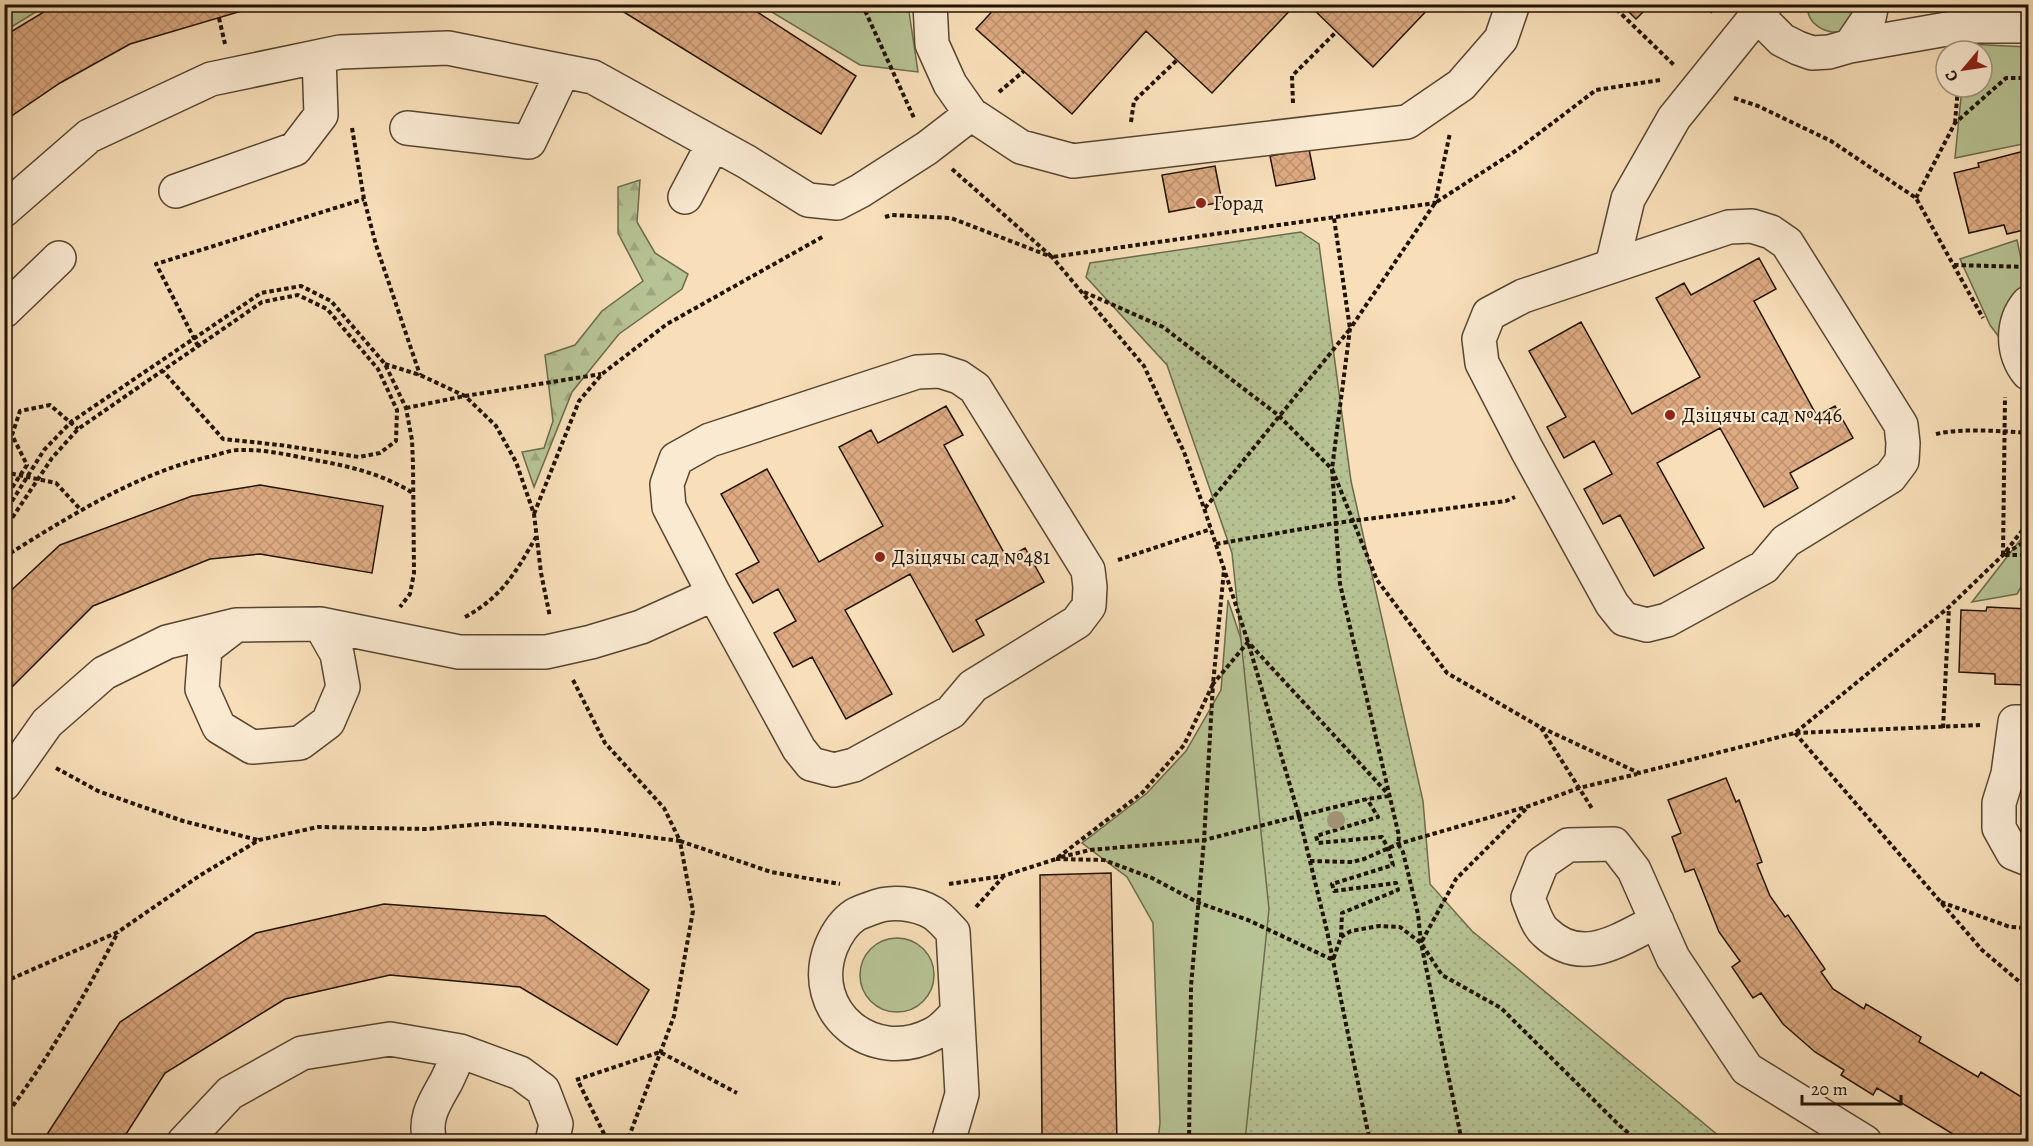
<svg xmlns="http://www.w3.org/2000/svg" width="2033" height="1146" font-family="Alegreya,serif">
  <defs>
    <pattern id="forest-firs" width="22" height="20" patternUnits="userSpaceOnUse" patternTransform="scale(1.5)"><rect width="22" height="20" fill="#b7c394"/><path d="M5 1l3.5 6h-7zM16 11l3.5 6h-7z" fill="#9da77e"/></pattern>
    <pattern id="park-dots" width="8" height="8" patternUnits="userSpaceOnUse" patternTransform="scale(1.5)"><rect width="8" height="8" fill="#b7c394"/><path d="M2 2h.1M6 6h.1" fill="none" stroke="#9da77e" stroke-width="1.8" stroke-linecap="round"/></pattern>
    <pattern id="building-cross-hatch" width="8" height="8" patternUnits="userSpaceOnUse" patternTransform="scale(1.5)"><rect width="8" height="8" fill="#ddaa82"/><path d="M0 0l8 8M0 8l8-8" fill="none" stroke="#bd916f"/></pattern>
  </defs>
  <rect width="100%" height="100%" fill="#f8dfb9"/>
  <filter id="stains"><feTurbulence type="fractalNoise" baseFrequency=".00333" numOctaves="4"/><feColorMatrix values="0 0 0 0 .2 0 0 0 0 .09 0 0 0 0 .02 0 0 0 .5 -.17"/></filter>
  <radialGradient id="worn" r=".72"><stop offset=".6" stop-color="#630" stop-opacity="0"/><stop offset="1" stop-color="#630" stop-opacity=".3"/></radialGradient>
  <path fill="#b7c394" stroke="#6c6b4c" stroke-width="1.5" d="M5,4H47V5L5,31Z
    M760,5H908L918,72L860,65Z
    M1807,5H1864L1842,32C1824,34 1807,24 1807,5Z
    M1967,44L2028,47V143L1955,158L1962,87H1982V51H1966Z
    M2017,240L2028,291V376L1990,325L1960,259Z
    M2028,530V575L2017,594L1972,602Z
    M1228,600L1247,657L1353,1141H1158L1160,1123L1153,923L1127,877L1082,843L1147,793L1186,751L1221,690Z
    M860 975a37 37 0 1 1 74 0a37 37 0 1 1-74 0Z"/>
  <path fill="url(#forest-firs)" stroke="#6c6b4c" stroke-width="1.5" d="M640,180L637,222L655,253L688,274L682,289L619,334L572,392L534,487L522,452L544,448L553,421L545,355L575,345L602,311L643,281L618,233V187Z"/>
  <path fill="url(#park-dots)" stroke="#6c6b4c" stroke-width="1.5" d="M1301,232L1319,244L1351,481L1423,801L1430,884L1472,931L1725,1141H1245L1269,909L1232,553L1167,365L1086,277L1090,263Z"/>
  <path fill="url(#building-cross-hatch)" stroke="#211304" stroke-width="1.5" d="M57,4H265L130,44L60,83L4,121V36Z
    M575,4H745L856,76L821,134L619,9Z
    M999,4H1296L1212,93L1146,31L1072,114L976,29Z
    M1308,4H1433L1373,67Z
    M1621,4H1651L1636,19Z
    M1309,149L1315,179L1276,186L1270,156Z
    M2028,150V229L2007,234L2004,225L1969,233L1954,173L1979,167L1978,163Z
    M1215,166L1222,202L1169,212L1162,175Z
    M1759,258L1776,289L1754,301L1817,416L1835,406L1853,438L1790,473L1798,488L1764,507L1720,428L1657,463L1704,548L1654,576L1620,515L1603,524L1584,489L1612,474L1594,441L1564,458L1547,427L1566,417L1529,351L1581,322L1632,414L1700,377L1656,298L1684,283L1691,295Z
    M946,406L963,435L944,445L1007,558L1025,548L1044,582L976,620L984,635L953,652L910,574L845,610L892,694L846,719L812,657L793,667L774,633L796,621L778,589L753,603L736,574L759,562L721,494L767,469L819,562L883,526L839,447L871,430L878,443Z
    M260,485L383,506L372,573L260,554L210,559L93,606L4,695V597L60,545L192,496Z
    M1987,607L2028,609V685L1995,684V674L1959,672L1961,610L1986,611Z
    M1726,778L1736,802L1739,800L1762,862L1757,864L1770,896L1785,917L1788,915L1825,969L1821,972L1833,989L1864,1009L1866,1004L1921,1037L1919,1042L1978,1077L1981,1072L2028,1101V1142H1952L1950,1140L1953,1134L1877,1088L1873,1095L1841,1075L1844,1070L1815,1052L1783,1024L1761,993L1753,998L1732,967L1740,961L1719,932L1694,869L1685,872L1672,837L1681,833L1668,800Z
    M1111,873L1117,1142H1039L1042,1134L1040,875Z
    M384,904L545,916L649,990L617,1045L520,987L390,975L285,999L165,1073L121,1142H42L120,1022L256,933Z"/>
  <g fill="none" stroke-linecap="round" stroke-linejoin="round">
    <g stroke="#574631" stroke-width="36">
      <path id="minor" d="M930,4L932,44L950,84L971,114L1021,147L1073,161L1407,122L1461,85L1501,39L1513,4
        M1757,15L1782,40L1798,48L1812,53L1829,52L1850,46L1964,26H2028
        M1850,46L1869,18L1872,4
        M407,128L529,142L563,71
        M176,191L295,149L321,115L319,57
        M685,197L713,144
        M4,210L89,136L211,79L340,52L448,48L593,77L747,162L808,200L837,203L860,191L927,148L971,114
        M1752,226L1771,232L1787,243L1901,425L1903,443L1902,461L1890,477L1786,541L1764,567L1667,620L1647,625L1624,619L1612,604L1527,450L1482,363L1479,339L1489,314L1523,296L1729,227Z
        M1612,266L1628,199L1674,118L1766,4
        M2028,303C2011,323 2012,353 2028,373
        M4,311L59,258
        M940,371L959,377L975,388L1088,570L1090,587L1089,606L1077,622L973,686L951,712L854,765L834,770L811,764L799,749L714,594L669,507L667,484L676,459L710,440L917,372Z
        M235,626L205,649L202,689L219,727L252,747L300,743L328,722L343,687L337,654L320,624
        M2028,722H2015L2008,774L1999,803V828L2013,853L2028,859
        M4,784L47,723L104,673L167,642L236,625L320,624L459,652H546L591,642L641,627L714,594
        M1657,921C1620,939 1582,968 1545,932C1537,925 1532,908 1528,898L1542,863L1568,845L1614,844L1634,870L1673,958L1747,1069L1865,1142
        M184,1142L230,1093L302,1053L390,1039L460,1051L520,1073L543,1090L556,1124L552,1142
        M430,1142C423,1118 435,1102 446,1082C451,1072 455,1062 460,1051
        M948,1142L962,1094L953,932C947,926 941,918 933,913C916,903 890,900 872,908C867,910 860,912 855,915C844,922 836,935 831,947C806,1012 873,1066 933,1034C942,1030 950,1020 957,1013"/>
    </g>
    <path stroke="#211304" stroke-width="4" stroke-dasharray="4.5 3" stroke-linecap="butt" d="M862,4L914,118
      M1611,4L1675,66
      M1704,4L1715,14
      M219,18L225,44
      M1660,80L1596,90L1517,150L1435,203L1350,329L1332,469L1377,580L1447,673L1540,727L1639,773L1795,733L1949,607L2003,555L2028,523
      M999,92L1024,71
      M1734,98L1758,106L1831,141L1916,198L1983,318
      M1293,103L1292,76L1336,32
      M1131,122L1134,101L1177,60
      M1955,123L1958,87
      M352,128L364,199L376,245L420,375
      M952,169L1052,257L1435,203L1450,133
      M1916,198L1955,123L2006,78H2028
      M885,217L892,215L951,218L1052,257L1144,366L1184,452L1204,508L1248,642L1299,816L1327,931L1370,1142
      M2025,229L2028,244
      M1954,265L2028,267
      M1084,292L1163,327L1278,415L1332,469L1340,584L1399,836L1398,844L1403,852L1418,914L1421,943L1462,1142
      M198,346L156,264L364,199
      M385,364L420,375L465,396L496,426L516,462L534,514L541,573L550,617
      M406,408L465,396L601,374
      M1936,434C1961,428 2002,431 2028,433
      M4,472L56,483L80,509
      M4,500L27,465L12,435L20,411L50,405L78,429
      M1205,508L1350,329L1334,218
      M4,514L44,450L71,422L261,293L301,286L331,301L385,364L406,408L412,440L413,464L414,573L410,594L400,607
      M534,514L579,401L602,374L667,324L824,236
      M4,530L52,458L78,429L262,302L298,295L327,309L378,369L397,410L396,441L380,453L359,457L280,445L223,439L163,371
      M1216,544L1336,523L1506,501L1515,497
      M2006,553L2028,540
      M2003,555L2005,397
      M2005,555H2028
      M4,557C67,518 135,474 208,457C218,455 229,450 239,450C266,449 293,456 320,461C353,467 384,475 413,493
      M1118,560L1211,529
      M465,617C502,597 516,572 536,537
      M573,680L605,743L664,808L680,841L771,872L840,884
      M1541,728L1593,810
      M1943,728L1949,607
      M1795,733L1982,950L2028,989
      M1796,733L1980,725
      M56,768L98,791L183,821L258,840
      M1061,857L1090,850L1204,840L1299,816L1367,799L1389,796
      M1056,859L1104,860L1152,878L1199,903L1248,920L1333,960L1341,937L1351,931L1379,926L1400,927L1421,943L1442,975L1501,1008L1619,1125L1639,1142
      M1310,861L1352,862L1364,859L1398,844L1529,806L1579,788L1637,774
      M949,884L1003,876L1056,859L1142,793L1184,745L1213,684L1224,570
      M1941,902L2010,927L2028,928
      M976,907L1003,877
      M1341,937L1342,913L1398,890L1396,883L1334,891L1332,884L1393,865L1388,848L1382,837L1318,843L1316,836L1378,817L1367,799
      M1422,941L1456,879L1528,807
      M4,982L118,932L199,876L259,840L318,827L427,829L494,823L595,830L680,841L693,911L674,1016L627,1142
      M576,1080L660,1052L737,1093
      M579,1083L608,1142
      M4,1118C48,1059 84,997 118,932
      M1189,1142L1191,986L1204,840L1213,684L1248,642L1389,795"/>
    <use href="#minor" stroke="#faead2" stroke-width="33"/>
  </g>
  <circle fill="#9f9171" cx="1336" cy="820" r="9"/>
  <g fill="#8f2418" stroke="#faead2" stroke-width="2">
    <circle cx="1201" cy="203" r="6"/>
    <circle cx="1670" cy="415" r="6"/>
    <circle cx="880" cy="557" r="6"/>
  </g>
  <g text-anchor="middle" stroke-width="4.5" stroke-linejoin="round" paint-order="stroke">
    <g font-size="21" fill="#211304" stroke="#faead2" text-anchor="start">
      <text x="1213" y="210">Горад</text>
      <text x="1682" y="422">Дзіцячы сад №446</text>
      <text x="892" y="564">Дзіцячы сад №481</text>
    </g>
  </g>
  <rect width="2033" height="1146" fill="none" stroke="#f8dfb9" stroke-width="24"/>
  <rect x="6" y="6" width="2021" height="1134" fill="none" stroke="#211304" stroke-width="3"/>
  <rect x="12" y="12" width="2009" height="1122" fill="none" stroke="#211304" stroke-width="1.5"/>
  <g transform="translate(1964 69) rotate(241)"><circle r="28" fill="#faead2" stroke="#a39480" stroke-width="1.5"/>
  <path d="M0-4.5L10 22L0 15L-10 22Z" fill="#8f2418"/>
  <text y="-9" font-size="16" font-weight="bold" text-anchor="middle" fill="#211304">С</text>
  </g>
  <path d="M1802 1095v9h99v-9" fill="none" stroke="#211304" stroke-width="3"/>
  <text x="1811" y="1095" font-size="18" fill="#211304" stroke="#faead2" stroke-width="4.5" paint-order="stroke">20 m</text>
  <rect width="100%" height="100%" filter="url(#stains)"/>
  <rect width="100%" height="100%" fill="url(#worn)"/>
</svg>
